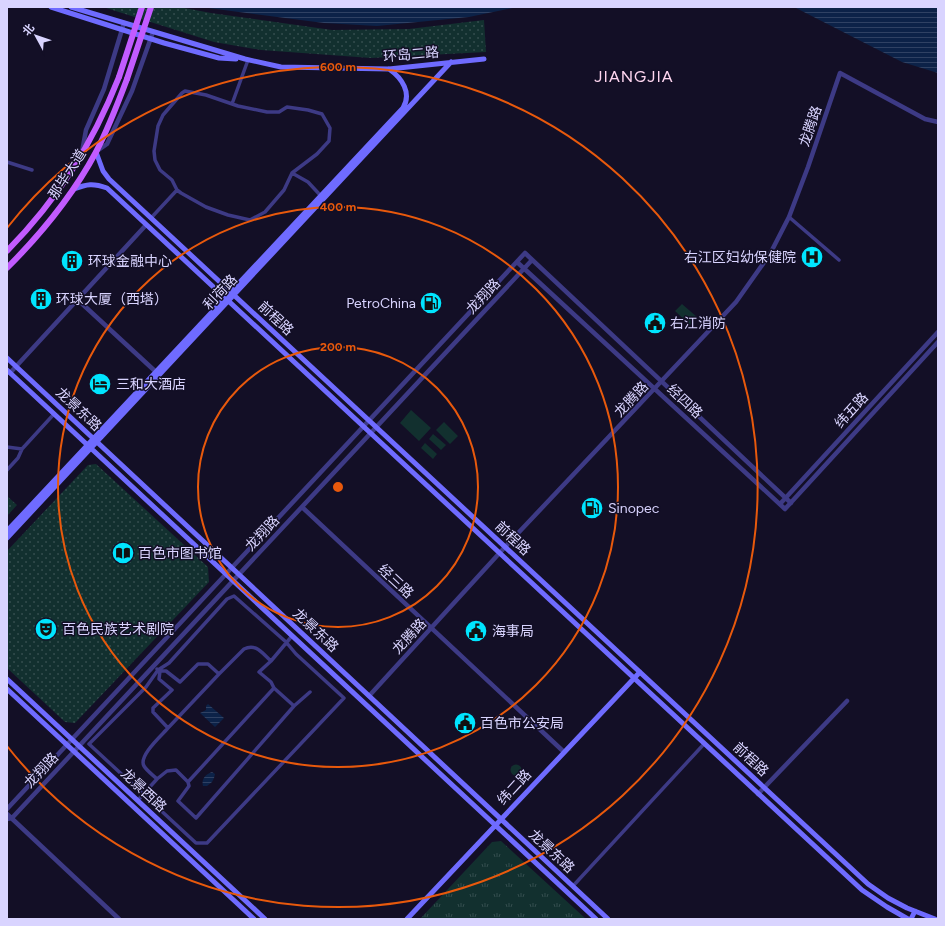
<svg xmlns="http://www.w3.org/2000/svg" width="945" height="926" font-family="Figtree,'Noto Sans SC',sans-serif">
  <defs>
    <pattern id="grass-tufts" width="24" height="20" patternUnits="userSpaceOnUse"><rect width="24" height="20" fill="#12302f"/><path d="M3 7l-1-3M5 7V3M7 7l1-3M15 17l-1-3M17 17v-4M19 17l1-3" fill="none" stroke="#344d4e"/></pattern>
    <pattern id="park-dots" width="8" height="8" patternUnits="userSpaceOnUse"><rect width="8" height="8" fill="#12302f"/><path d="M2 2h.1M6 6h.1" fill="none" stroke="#344d4e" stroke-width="1.8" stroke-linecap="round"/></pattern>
    <pattern id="water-rules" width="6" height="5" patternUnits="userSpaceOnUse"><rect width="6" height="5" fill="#0c2248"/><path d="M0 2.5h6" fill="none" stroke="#2f4163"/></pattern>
  </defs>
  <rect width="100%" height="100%" fill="#130f26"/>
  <path fill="url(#grass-tufts)" d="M510.5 770a5.5 5.5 0 1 1 11 0a5.5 5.5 0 1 1-11 0Z
    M501,841L586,919H420L492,842Z"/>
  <path fill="url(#park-dots)" d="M103,7H179L211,13L332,30L409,29L484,20L486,52L371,58L261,50L214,42Z
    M96,464L208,567L209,582L75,723L65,722L7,668V551L88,465Z
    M7,496L17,505L7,516Z"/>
  <path fill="#12302f" d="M682,304L697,317L690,325L675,311Z
    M411,410L431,428L419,441L400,423Z
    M444,422L458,436L450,444L436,430Z
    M433,434L446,445L441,450L429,439Z
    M425,443L437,454L433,459L421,448Z"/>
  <path fill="url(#water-rules)" d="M201,7H517L469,17L377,26L324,23Z
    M794,7H938V73L902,62Z
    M208,704L224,718L215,727L200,713L206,710V706Z
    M212,772L215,774L214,778L212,782L207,786H203C201,779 206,774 212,772Z"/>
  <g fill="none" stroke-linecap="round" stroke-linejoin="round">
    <path stroke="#3d3a85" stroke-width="3.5" d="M185,91L206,95L238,106L267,112H279L287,107L308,110L322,114L330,128L329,141L317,154L292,173L284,190L265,212L250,220L228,215L206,207L181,193L177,190L172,180L160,170L155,160L154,151L158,126L163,115L182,93Z
      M232,104L248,60
      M7,162L32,170
      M292,173L308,182L321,196
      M789,217L839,260
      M151,218L177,190
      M7,447L22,449L54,414
      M7,470L18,458L22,449
      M234,596L286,642L296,654L344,698L207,843H196L89,744L146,687L158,670L169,663L227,599Z
      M271,661L259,672L271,682L274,688
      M157,669L160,671H166L180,682L198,664H208L219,674L244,649C256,643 262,653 271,661L292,636
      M168,728L219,674
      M157,779L167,771L176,770L188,782L274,688L294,706
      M188,782L189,786L178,801L196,818L294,706L310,692
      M138,800L157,779C153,775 147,771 144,766C138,756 162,735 168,728L153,712V708L172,690L159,679L160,671
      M573,886L704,744"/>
    <path stroke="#3d3a85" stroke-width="4.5" d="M97,151L107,144L132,91L153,32
      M82,152L86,130L104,89L124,23
      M517,262L785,509L938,342
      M78,300L156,372
      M10,373L146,225
      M780,504L938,332
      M302,507L564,752
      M369,696L505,547L736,302L770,254L789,217L808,167L840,73L925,119L938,122
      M758,794L847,701
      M7,809L525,253L791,503
      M7,814L119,919
      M7,819L12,818L532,260"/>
    <path stroke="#6f6bff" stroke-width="5" d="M51,7L164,43L219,58L236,59
      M71,7L245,59L281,67L389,69L484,59
      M96,152L103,171L109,179L868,884L888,898L907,908L935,919
      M74,189C87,184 93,183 107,188L862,890L887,907L908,919
      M7,358L608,919
      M7,370L596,919
      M7,531L403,108C412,93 402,78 389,69
      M7,538L451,62
      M7,679L265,919
      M7,689L254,919
      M407,919L640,672
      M911,919L915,911"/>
    <path stroke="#c25bff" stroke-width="6" d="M7,251C58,199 92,145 119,77
      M7,268C41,234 73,195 96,152C108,129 118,103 127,79"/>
    <path stroke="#c25bff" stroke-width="6" d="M119,77L142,7
      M127,79L151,7"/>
  </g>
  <g fill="none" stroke="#e8590c" stroke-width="2">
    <circle cx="338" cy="487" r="140"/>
    <circle cx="338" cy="487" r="280"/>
    <path d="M7 228A420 420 0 1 1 7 746"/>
  </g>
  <defs>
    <g id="hospital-disc" transform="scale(1.15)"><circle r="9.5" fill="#00e5ff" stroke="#130f26"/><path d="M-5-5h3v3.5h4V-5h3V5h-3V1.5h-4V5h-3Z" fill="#111"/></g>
    <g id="building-disc" transform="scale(1.15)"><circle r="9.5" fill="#00e5ff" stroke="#130f26"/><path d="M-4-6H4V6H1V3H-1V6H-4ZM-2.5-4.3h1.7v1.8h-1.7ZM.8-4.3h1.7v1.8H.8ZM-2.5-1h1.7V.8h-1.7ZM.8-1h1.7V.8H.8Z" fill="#111"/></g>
    <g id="fuel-disc" transform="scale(1.15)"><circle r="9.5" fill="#00e5ff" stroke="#130f26"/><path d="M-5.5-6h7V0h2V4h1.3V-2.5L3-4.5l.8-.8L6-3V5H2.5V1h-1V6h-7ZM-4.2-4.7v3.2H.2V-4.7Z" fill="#111"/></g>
    <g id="civic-disc" transform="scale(1.15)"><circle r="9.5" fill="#00e5ff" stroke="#130f26"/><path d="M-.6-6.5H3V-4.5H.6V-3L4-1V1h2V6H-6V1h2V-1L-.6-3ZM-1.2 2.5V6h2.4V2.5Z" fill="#111"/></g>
    <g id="hotel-disc" transform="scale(1.15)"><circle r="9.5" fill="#00e5ff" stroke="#130f26"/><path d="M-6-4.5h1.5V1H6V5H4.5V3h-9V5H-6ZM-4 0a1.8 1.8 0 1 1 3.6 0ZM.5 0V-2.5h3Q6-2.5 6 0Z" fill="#111"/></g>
    <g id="library-disc" transform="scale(1.15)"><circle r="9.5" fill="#00e5ff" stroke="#130f26"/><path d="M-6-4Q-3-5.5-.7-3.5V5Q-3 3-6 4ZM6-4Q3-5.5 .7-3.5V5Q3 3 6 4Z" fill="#111"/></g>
    <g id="theatre-disc" transform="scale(1.15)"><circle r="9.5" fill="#00e5ff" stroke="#130f26"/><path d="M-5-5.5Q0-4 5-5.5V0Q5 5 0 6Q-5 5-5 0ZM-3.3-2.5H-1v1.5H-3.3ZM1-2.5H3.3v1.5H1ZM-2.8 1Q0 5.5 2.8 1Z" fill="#111"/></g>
  </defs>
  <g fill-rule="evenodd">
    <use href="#hospital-disc" x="812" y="257"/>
    <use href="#building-disc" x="72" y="261"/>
    <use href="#building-disc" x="41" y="299"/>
    <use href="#fuel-disc" x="431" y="303"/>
    <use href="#civic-disc" x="655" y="323"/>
    <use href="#hotel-disc" x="100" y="384"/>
    <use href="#fuel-disc" x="592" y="508"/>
    <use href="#library-disc" x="123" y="553"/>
    <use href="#theatre-disc" x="46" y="629"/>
    <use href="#civic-disc" x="476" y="631"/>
    <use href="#civic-disc" x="465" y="723"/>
  </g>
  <g text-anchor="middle" stroke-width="3" stroke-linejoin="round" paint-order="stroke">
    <g font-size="14" fill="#d9d4ff" stroke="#130f26">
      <text transform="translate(411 54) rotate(-5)" y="5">环岛二路</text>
      <text transform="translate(810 126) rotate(-71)" y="5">龙腾路</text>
      <text transform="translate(67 174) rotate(-57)" y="5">那毕大道</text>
      <text transform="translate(220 292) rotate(-47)" y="5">利荷路</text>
      <text transform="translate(483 296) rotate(-47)" y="5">龙翔路</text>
      <text transform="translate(276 318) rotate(43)" y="5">前程路</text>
      <text transform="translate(631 399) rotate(-47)" y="5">龙腾路</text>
      <text transform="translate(685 401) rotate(43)" y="5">经四路</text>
      <text transform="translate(79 409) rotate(43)" y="5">龙景东路</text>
      <text transform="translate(851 410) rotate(-48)" y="5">纬五路</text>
      <text transform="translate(262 533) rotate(-47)" y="5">龙翔路</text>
      <text transform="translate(513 538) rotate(43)" y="5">前程路</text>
      <text transform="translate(396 581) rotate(43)" y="5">经三路</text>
      <text transform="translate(316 630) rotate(43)" y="5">龙景东路</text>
      <text transform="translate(409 636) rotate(-47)" y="5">龙腾路</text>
      <text transform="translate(751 759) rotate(43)" y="5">前程路</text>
      <text transform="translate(41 770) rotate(-47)" y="5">龙翔路</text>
      <text transform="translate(514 787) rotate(-47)" y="5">纬二路</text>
      <text transform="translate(144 790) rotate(43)" y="5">龙景西路</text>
      <text transform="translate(552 851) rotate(43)" y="5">龙景东路</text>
    </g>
    <g font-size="14" fill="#d9d4ff" stroke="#130f26" text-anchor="start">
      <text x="796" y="262" text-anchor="end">右江区妇幼保健院</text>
      <text x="88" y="266">环球金融中心</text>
      <text x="56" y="304">环球大厦（西塔）</text>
      <text x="416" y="308" text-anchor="end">PetroChina</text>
      <text x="670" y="328">右江消防</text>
      <text x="116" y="389">三和大酒店</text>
      <text x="608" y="513">Sinopec</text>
      <text x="138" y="558">百色市图书馆</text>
      <text x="62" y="634">百色民族艺术剧院</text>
      <text x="492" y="636">海事局</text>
      <text x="480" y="728">百色市公安局</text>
    </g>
    <g font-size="16" letter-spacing="1" fill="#ffd6f0" stroke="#130f26">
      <text x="634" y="82">JIANGJIA</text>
    </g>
  </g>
  <circle cx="338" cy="487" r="6" fill="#e8590c" stroke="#130f26" stroke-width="2"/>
  <g font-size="12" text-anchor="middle" font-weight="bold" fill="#e8590c" stroke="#130f26" stroke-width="3" stroke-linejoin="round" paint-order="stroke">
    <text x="338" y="71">600 m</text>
    <text x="338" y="211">400 m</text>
    <text x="338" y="351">200 m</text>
  </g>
  <rect width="945" height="926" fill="none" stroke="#d9d4ff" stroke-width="16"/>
  <g transform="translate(36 36) rotate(310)" stroke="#130f26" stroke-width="3" paint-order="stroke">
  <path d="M0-3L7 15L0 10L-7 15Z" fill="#d9d4ff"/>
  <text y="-6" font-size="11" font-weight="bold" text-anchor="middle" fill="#d9d4ff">北</text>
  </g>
</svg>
